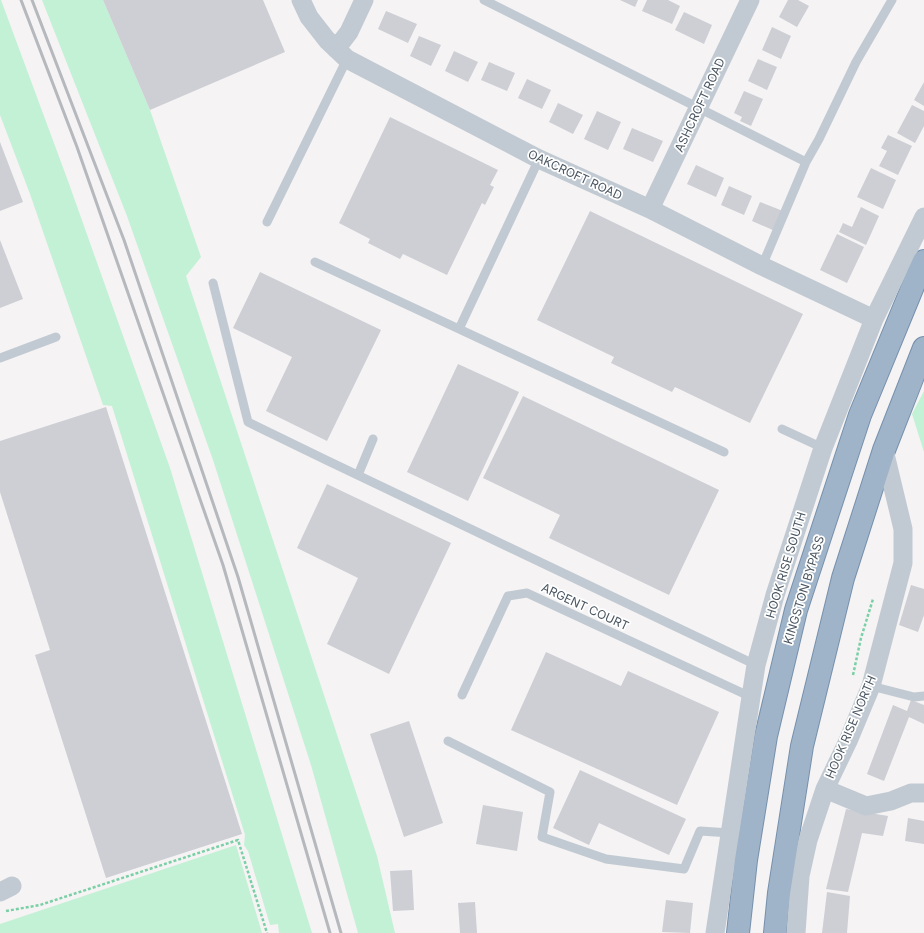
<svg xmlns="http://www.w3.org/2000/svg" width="924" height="933" font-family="Inter,sans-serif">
  <rect width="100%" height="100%" fill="#f5f3f3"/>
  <path fill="#c3f1d5" d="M0,0H1L68,181L170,468L312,933H279L278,924L270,925L248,851L244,845L245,835L112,406L103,405L30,194L0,115Z
    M42,0H103L150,110L201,257L186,276L377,856L395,933H358L311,765L213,460L127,216Z
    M924,391V452L912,414Z
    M236,845L262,933H0V924Z"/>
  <path fill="#cdcfd5" d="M103,0H263L285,52L150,110Z
    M620,0H638L635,7Z
    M647,0H668L680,6L672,24L642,11Z
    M788,0H798L809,6L797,27L779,17Z
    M386,11L417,24L408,43L378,29Z
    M684,12L712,25L704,44L675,30Z
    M772,27L791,36L781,59L762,50Z
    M419,36L441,45L431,66L410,56Z
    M454,51L478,62L468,82L445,71Z
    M758,59L777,67L767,90L748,81Z
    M489,62L515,73L507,91L481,80Z
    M527,79L551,90L542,109L518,98Z
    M924,82V106L914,100Z
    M744,91L763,99L751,126L740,121L742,117L734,113Z
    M558,103L583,115L573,134L549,122Z
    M912,105L924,111V126L915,143L897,133Z
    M597,111L621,122L608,150L584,139Z
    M390,117L498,170L490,185L494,187L485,205L482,203L447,275L403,254L400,259L368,243L370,239L339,223Z
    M632,128L663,141L653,162L623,149Z
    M888,135L912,146L898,175L879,166L887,151L881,148Z
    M0,142L23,202L0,211Z
    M696,165L724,178L716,197L687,184Z
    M871,168L896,180L883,209L857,197Z
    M729,186L752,196L744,215L721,205Z
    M760,202L783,211L775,231L752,221Z
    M861,207L879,216L866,245L839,232L843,223L852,227Z
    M590,211L803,314L750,423L675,387L672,392L611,363L614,357L537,320Z
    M837,234L864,247L847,283L820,270Z
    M0,240L23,299L0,308Z
    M260,272L381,330L327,441L266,411L292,357L233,328Z
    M458,364L519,392L468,501L407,472Z
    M523,396L719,490L669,595L549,538L560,515L483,478Z
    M106,407L242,834L106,878L35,655L50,650L0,492V441Z
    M327,484L451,543L389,674L327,644L358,578L297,548Z
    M911,585L924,589V615L918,632L899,625Z
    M546,652L621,686L628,671L719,712L677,805L511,730Z
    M911,700L924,705V724L909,717L884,781L867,774L893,705L907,711Z
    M409,721L443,823L404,837L370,734Z
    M580,770L686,819L669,855L599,823L589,845L553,828Z
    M483,805L523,812L517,851L476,844Z
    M846,809L888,816L883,836L862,833L848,892L826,889Z
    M908,818L924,821V844L905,841Z
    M412,870L414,910L393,911L390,871Z
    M827,892L850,896L847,933H822Z
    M666,900L693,903L690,933L662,932Z
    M475,902L477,933H460L458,903Z"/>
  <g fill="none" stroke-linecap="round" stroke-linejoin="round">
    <g stroke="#7690ad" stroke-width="24">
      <path id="trunk" d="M738,933L746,860L766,736L796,610L860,415L918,274L924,261
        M775,933L779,893L802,746L843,578L884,450L924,348"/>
    </g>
    <path stroke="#7ad0a6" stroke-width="2.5" stroke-dasharray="3 2" stroke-linecap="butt" d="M853,675L861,638L873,599
      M6,911L40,905L238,840L267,933"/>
    <path stroke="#c1cad2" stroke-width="9" d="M484,0L806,162
      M267,222L347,59
      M315,262L459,329L724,452
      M762,266L806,162L819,139L856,62L892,0
      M213,283L248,422L326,460L756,665
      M459,329L539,159
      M0,358L56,337
      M782,429L823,448
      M358,475L373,439
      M871,686L914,697L924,696
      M462,695L508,596L527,593L751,697
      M448,741L550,792L542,837L606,859L684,869L700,831L730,833"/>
    <path stroke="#c1cad2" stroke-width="19" d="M301,0L309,17L327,40L347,59L539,159L650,209L762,266L874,319
      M336,49L349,32L364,0
      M650,209L750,0
      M825,789L866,806L891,801L911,793H924
      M0,892L12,886
      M715,933L751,697L756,665L775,595L823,448L874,319L924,217
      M796,933L800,876L808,840L825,789L848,741L871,686L903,563V529L884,450"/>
    <use href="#trunk" stroke="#9fb4c9" stroke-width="22"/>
    <path stroke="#b5b8bd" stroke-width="3" d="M21,0L77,147L223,565L330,933
      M32,0L124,240L238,577L341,933"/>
  </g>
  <g text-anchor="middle" stroke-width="3.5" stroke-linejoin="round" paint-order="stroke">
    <g font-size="12" fill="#4a5661" stroke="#fff">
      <text transform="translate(700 105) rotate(-65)" y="4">ASHCROFT ROAD</text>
      <text transform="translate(575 175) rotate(25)" y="4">OAKCROFT ROAD</text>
      <text transform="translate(786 565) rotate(-73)" y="4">HOOK RISE SOUTH</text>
      <text transform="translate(804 590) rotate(-73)" y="4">KINGSTON BYPASS</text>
      <text transform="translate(585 607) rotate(25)" y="4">ARGENT COURT</text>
      <text transform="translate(851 727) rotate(-67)" y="4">HOOK RISE NORTH</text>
    </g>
  </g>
</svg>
